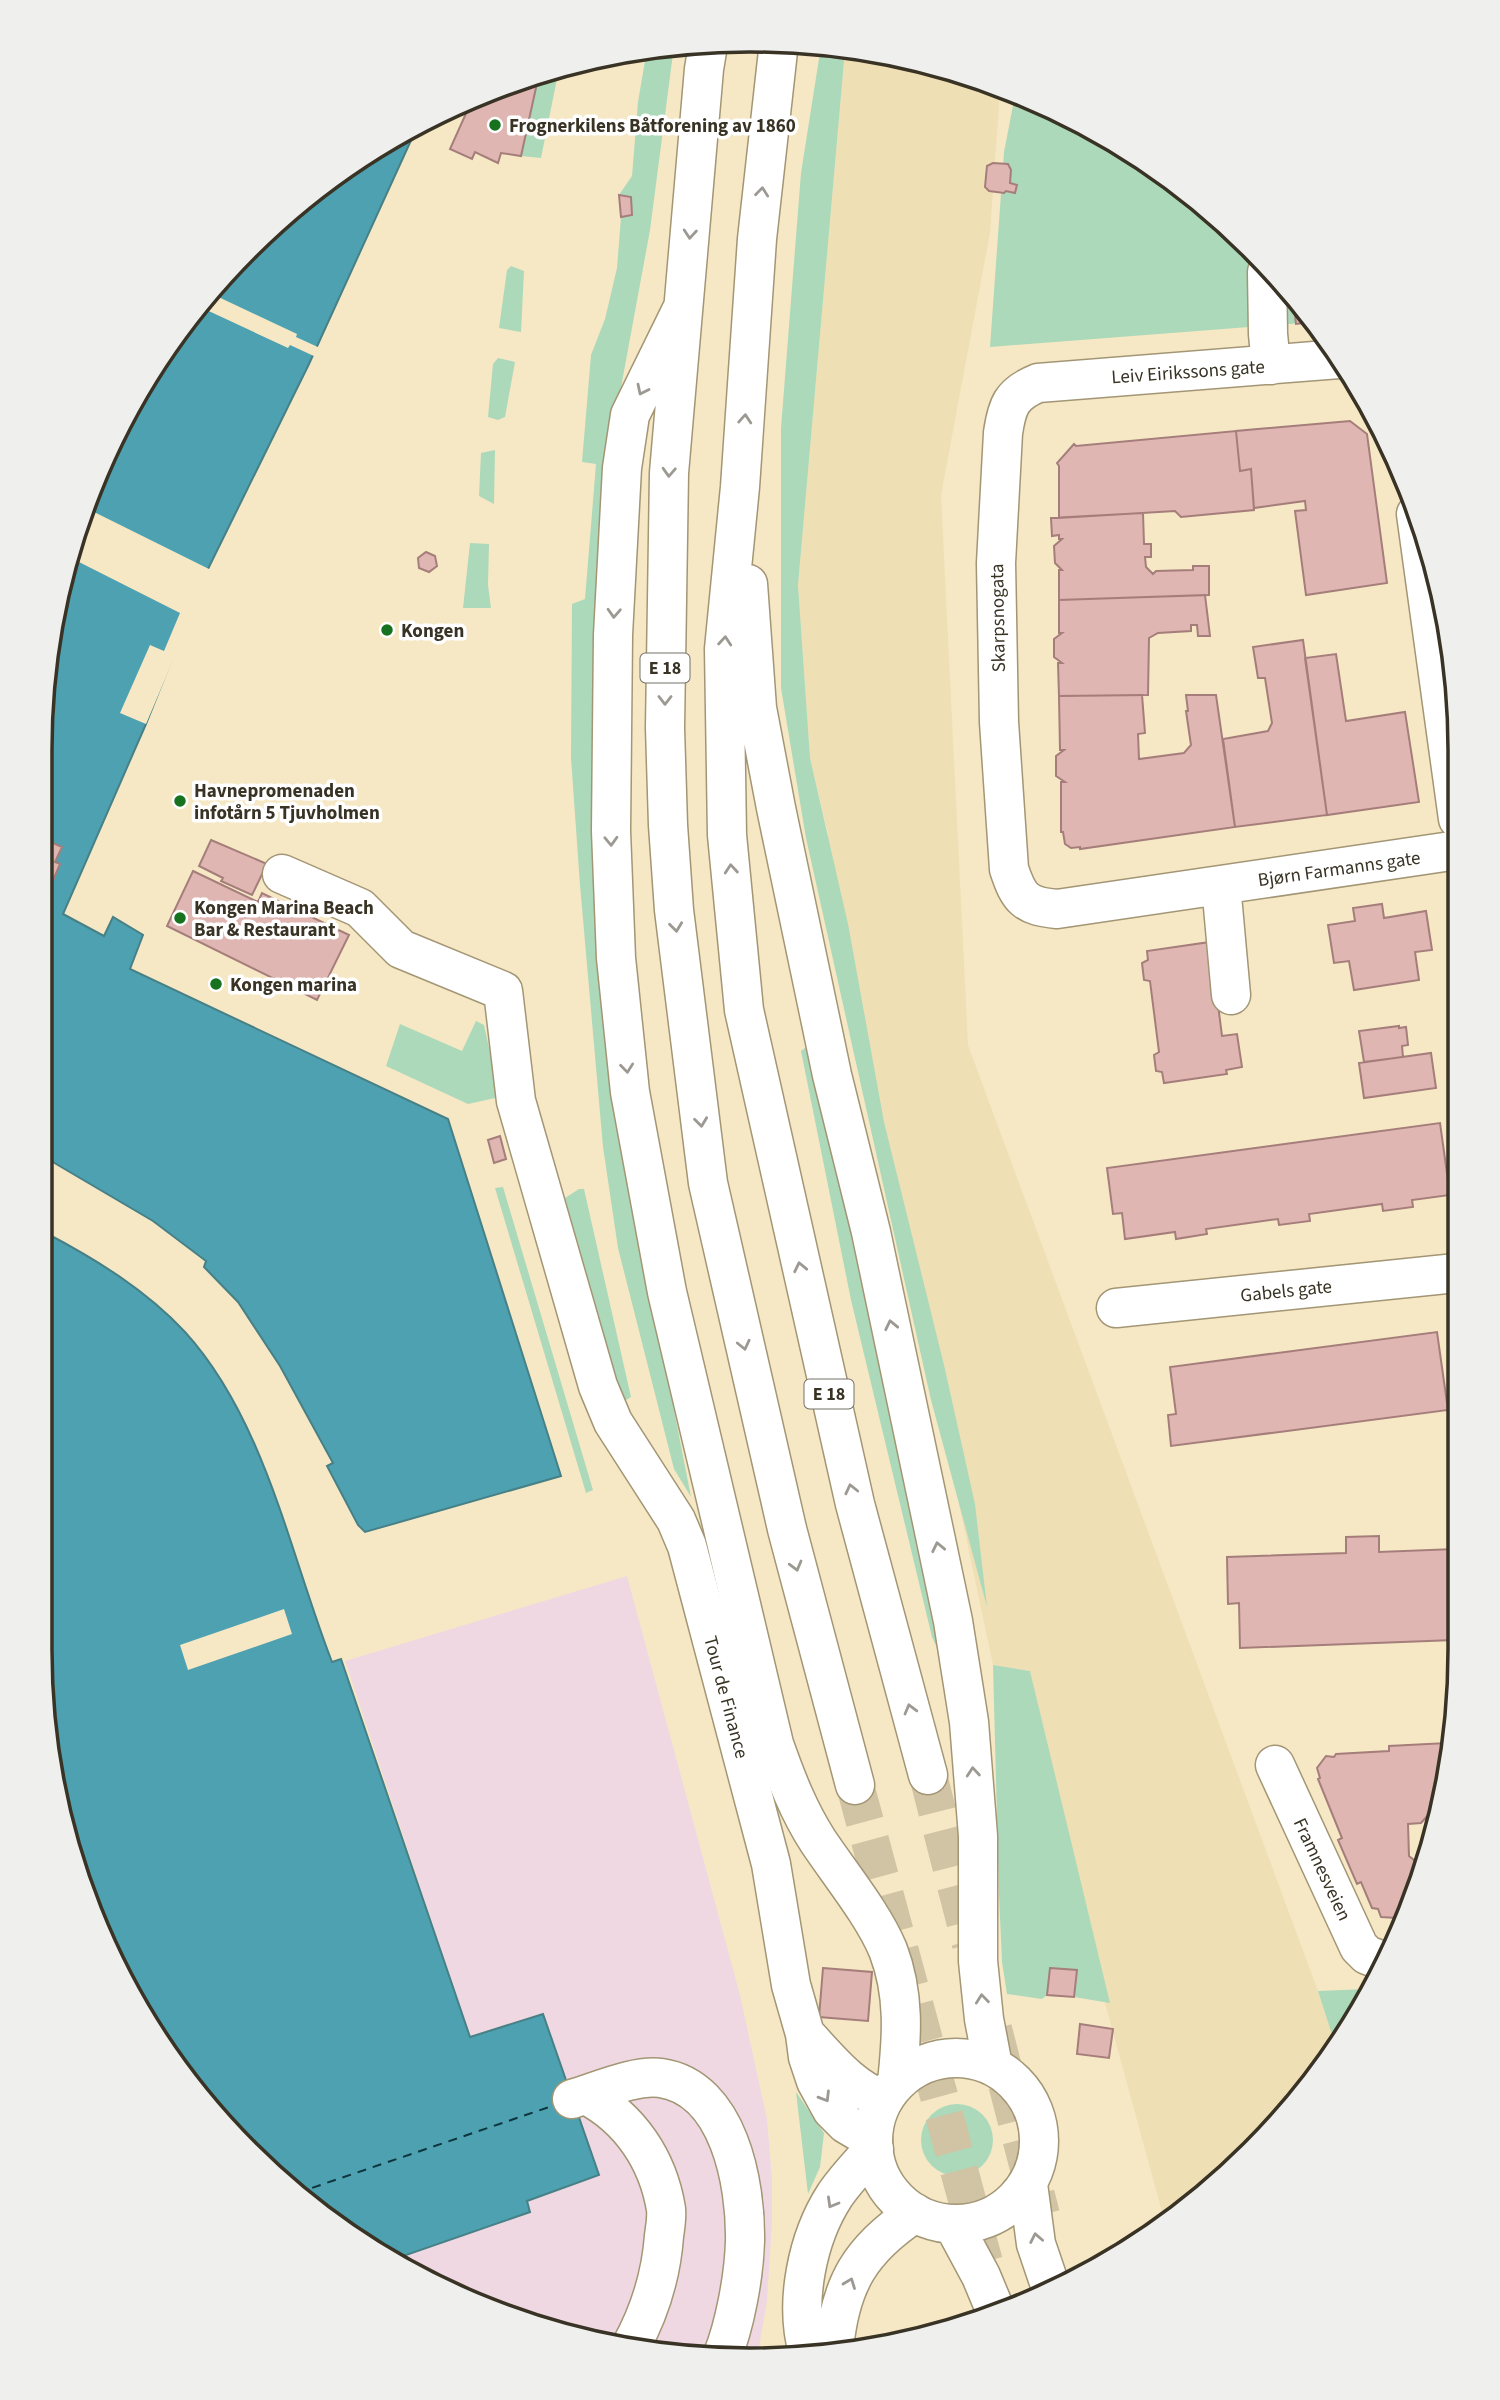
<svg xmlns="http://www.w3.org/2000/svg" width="1500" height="2400" font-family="'Source Sans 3',sans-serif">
  <rect width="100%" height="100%" fill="#f6e8c5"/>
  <path fill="#f0d8e2" d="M627,1576L740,1995L767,2119L772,2177V2224L767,2301L757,2359L612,2346L521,2322L395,2265L375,2251L530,2211L526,2201L599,2175L543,2014L470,2037L345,1661Z"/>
  <path fill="#efdfb4" d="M845,50L934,65L1000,89L990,233L941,495L968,1045L1318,1991L1335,2044L1313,2082L1252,2152L1165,2223L1105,2003L1030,1671L993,1665L826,875L828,834L810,758L798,585Z"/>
  <path fill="#acd9ba" d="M658,46H674L650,230L606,469L596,613L592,799L603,975L625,1159L691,1497L674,1469L618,1248L603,1147L580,885L571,758L572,604L585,599L596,464L582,462L591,355L605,319L617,268L621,217L632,215L631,197L619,195L632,176L638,102L647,49Z
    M821,46L845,50L798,585L810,758L848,924L884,1122L944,1365L975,1504L987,1607L931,1400L806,838L781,688V428L801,173Z
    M559,69L541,158L521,156L539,74Z
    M1015,95L1064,114L1182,187L1316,322L990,347L1004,152Z
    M511,266L524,271L521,332L499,328L507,270Z
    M498,358L515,362L505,417L498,420L488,417L493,364Z
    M495,450L494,504L479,496L481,453Z
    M470,543L489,544L488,585L491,608H463Z
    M476,1021L484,1025L500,1097L468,1104L386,1066L400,1024L462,1051Z
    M808,1046L839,1158L951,1678L932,1637L851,1300L801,1051Z
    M503,1187L593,1490L586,1493L495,1188Z
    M579,1189H584L631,1397L623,1402L565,1198Z
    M993,1665L1030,1671L1110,2003L1074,1997L1076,1970L1050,1968L1047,1995L1042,1999L1007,1994L1002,1962L999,1894Z
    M1367,1989L1335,2044L1318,1991Z
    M796,2092L824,2133L820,2167L808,2194Z
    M921 2140a36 36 0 1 1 72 0a36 36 0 1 1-72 0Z"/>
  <path fill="#4da1b0" stroke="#478086" stroke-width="2" d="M418,125L309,364L207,571L146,724L63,914L104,936L113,917L143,935L130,969L448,1119L561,1476L365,1532L358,1525L327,1466L333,1463L280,1366L238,1302L204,1267L206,1261L153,1221L46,1158V658L94,478L187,318L282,216L395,135Z
    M46,1233C97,1260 146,1290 185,1332C265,1420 290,1554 332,1662L341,1659L470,2037L543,2014L599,2175L527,2201L530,2212L389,2261L318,2213L217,2118L160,2045L78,1878L46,1743Z"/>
  <path fill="#f6e8c5" d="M210,293L297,334L296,337L320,348L316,357L290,345L288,348L198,306Z
    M86,508L211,570L194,619L191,618L146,724L120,713L150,645L164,651L180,613L73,559Z
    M284,1609L292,1634L188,1670L180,1645Z"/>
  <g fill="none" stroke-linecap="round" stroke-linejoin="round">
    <path stroke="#0d353c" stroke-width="2" stroke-dasharray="9 7" stroke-linecap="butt" d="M297,2193L555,2105"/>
  </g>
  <path fill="#dfb6b2" stroke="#a57e7b" stroke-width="2" d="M539,74L521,156L501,153L498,163L475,152L472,159L450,149L472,100L522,78Z
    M993,163L1008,164L1011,170L1010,183L1017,185L1015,193L1006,191L1004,193L989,191L985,187L987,166Z
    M619,195L631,197L632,215L621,217Z
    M1293,298L1313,318L1316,322L1296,324Z
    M1350,421L1367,434L1387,583L1306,595L1295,511L1306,510L1305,501L1254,508L1251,469L1240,471L1236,431Z
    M1236,431L1240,471L1251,469L1254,510L1181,517L1175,511L1059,518V466L1057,463L1074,444L1076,446Z
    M1143,513L1144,544H1151V557H1145L1146,567L1153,574L1156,571L1193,570V566H1209V595L1059,600V570H1062L1055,563L1054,546L1062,539H1059V535L1052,536L1051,518Z
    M426,552L435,556L437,566L429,572L419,568L418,558Z
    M1205,595L1210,636H1198L1197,625H1191V631L1158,633L1149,638L1148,695L1059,696L1058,663H1062L1054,657V639L1062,633H1059V600Z
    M1303,640L1327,815L1235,827L1223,739L1268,731L1272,723L1265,678H1258L1253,647Z
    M1336,654L1346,721L1405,712L1419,802L1327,815L1305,658Z
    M1142,695L1145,733L1138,734L1139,759L1184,753L1191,745L1186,711H1188L1186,695H1216L1235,827L1080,849V847L1071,848L1065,844L1063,832H1061V782H1065L1056,776V756L1064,750H1060L1059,696Z
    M46,840L62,847L55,862L60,864L51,885L46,889Z
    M211,840L267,864L252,895L221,881L223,878L199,866Z
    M193,871L258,902L262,893L349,935L317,1000L167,926Z
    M1382,904L1384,918L1426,911L1432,950L1415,952L1419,980L1354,990L1349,961L1334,963L1328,925L1355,921L1353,908Z
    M1210,942L1222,1036L1237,1034L1242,1067L1226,1070L1227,1074L1164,1083L1162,1072L1156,1071L1154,1055L1159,1052L1150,981L1144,980L1142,963L1148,960L1147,951Z
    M1399,1026V1028L1406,1027L1408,1045L1402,1046L1403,1057L1364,1062L1359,1031Z
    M1431,1053L1436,1088L1364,1098L1359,1063Z
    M1440,1123L1450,1195L1412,1200L1413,1207L1383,1211L1382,1204L1309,1214L1310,1221L1279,1225L1278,1219L1206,1229L1207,1234L1176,1239L1175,1232L1125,1239L1122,1213L1113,1214L1107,1168Z
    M500,1136L506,1159L494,1163L488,1140Z
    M1437,1332L1448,1410L1171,1446L1168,1415L1176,1414L1170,1367Z
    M1379,1536V1552L1455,1549L1454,1640L1240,1648L1239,1603L1228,1604L1227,1557L1346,1553V1537Z
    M1447,1743V1749H1452L1435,1813H1430L1421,1823L1408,1824L1409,1856L1414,1860L1422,1861L1408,1913L1401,1912L1397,1918L1381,1917L1378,1909L1372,1908L1361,1882L1357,1884L1338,1840L1342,1838L1318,1779L1320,1778L1317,1768L1326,1756L1334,1757L1336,1754L1389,1751V1746Z
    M823,1968L872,1972L868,2021L819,2017Z
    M1050,1968L1077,1970L1074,1997L1047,1995Z
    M1080,2024L1113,2029L1109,2058L1077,2054Z"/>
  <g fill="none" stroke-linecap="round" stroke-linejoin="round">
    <path stroke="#d0c4a5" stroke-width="38" stroke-dasharray="38 19" stroke-linecap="butt" d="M928,1775L971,1944
      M855,1785L986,2270
      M993,2029L1041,2215"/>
    <g stroke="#a39675" stroke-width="41">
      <path id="minor" d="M1267,272L1268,334L1271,365
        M1339,359L1038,383C1011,394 1007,406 1003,433L996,563L999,722L1009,869C1019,899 1025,906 1057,909L1458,850
        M1416,514L1458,819
        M282,874L360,908L401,949L503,991L516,1101L598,1386L613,1422L676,1520L687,1546L771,1864L791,1985L805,2034L808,2057L816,2081L832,2110L846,2124L873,2140
        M1221,885L1231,995
        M1116,1308L1456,1273
        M1275,1765L1359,1947L1367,1955L1383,1961
        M805,2034C827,2057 853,2091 884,2099
        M586,2095C630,2118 658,2160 666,2209C667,2218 665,2228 664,2236C661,2277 650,2312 630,2348
        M572,2099C596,2092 636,2074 661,2078C729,2088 746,2184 745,2241C744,2276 735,2325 722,2357
        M834,2349C840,2283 861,2249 915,2213
        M808,2352C794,2303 807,2238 835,2195C846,2179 860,2164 874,2149"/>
    </g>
    <g stroke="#a39675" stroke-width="41">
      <path id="highway" d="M779,42L757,239L740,487L724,649L727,835L744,1010L855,1504L928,1775
        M708,45L704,69L669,473L665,728L668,825L674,910L708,1183L787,1529L855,1785
        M683,307L630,415L622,468L613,635L611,831L616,958L630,1092L667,1292L774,1744C786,1778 798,1810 818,1841C840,1874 873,1914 888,1950C905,1994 902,2037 897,2082
        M748,584L757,708L776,808L832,1075L871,1232L953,1621L969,1722L978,1836V1961L984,2019L993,2066
        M873 2141a83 83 0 1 1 166 0a83 83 0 1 1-166 0Z
        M1028,2184L1036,2244L1052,2291
        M953,2224L981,2276L996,2312"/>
    </g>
    <use href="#minor" stroke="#fff" stroke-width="38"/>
    <use href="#highway" stroke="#fff" stroke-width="38"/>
  </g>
  <defs><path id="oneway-chevron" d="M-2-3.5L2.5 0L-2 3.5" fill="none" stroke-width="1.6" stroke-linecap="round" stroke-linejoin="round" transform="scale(1.75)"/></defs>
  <g stroke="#9c9992">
    <use href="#oneway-chevron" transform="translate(762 192) rotate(-84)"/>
    <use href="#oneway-chevron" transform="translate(690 234) rotate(95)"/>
    <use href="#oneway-chevron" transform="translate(642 390) rotate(116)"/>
    <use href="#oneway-chevron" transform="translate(745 419) rotate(-86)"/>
    <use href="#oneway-chevron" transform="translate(669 472) rotate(93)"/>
    <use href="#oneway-chevron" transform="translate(614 613) rotate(93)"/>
    <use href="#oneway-chevron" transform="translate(725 641) rotate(-85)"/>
    <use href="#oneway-chevron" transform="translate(665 700) rotate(90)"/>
    <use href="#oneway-chevron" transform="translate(611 841) rotate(88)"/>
    <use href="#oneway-chevron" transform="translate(731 869) rotate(-95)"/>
    <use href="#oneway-chevron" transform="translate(676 927) rotate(83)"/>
    <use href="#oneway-chevron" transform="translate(627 1068) rotate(84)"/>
    <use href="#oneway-chevron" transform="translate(701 1122) rotate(83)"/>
    <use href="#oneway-chevron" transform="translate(800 1267) rotate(-102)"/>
    <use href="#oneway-chevron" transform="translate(891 1325) rotate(-102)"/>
    <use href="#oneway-chevron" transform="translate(744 1345) rotate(77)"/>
    <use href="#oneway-chevron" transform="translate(851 1489) rotate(-103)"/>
    <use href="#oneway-chevron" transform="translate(938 1547) rotate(-102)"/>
    <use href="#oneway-chevron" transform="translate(796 1566) rotate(75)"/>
    <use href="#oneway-chevron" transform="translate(910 1709) rotate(-105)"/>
    <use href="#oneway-chevron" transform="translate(973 1772) rotate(-95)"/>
    <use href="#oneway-chevron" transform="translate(982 1999) rotate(-96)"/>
    <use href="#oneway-chevron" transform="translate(825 2097) rotate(59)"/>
    <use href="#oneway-chevron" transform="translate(832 2203) rotate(120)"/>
    <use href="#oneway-chevron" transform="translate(1036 2238) rotate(-101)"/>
    <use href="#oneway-chevron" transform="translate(850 2283) rotate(-69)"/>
  </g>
  <g fill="#17721f" stroke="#fff" stroke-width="2.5">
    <circle cx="495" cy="125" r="7"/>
    <circle cx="387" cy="630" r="7"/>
    <circle cx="180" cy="801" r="7"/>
    <circle cx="180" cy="918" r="7"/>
    <circle cx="216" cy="984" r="7"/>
  </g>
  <g text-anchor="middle" stroke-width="7" stroke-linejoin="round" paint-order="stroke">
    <g fill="#fff" stroke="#747066" stroke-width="2">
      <rect x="640.5" y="653.5" width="49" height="29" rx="5"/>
      <rect x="804.5" y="1379.5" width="49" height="29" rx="5"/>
    </g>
    <g font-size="18" font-weight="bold" fill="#393325">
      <text x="665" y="674">E 18</text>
      <text x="829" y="1400">E 18</text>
    </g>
    <g font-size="19" font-weight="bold" fill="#393325" stroke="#fff" text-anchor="start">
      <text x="509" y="132">Frognerkilens Båtforening av 1860</text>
      <text x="401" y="637">Kongen</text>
      <text x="194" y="797">Havnepromenaden<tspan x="194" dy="22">infotårn 5 Tjuvholmen</tspan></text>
      <text x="194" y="914">Kongen Marina Beach<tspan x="194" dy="22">Bar &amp; Restaurant</tspan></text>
      <text x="230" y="991">Kongen marina</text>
    </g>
    <g font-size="19" fill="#393325" stroke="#fff">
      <text transform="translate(1188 371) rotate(-4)" y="7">Leiv Eirikssons gate</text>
      <text transform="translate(997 618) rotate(-91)" y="7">Skarpsnogata</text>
      <text transform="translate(1339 868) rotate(-8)" y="7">Bjørn Farmanns gate</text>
      <text transform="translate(1286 1290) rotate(-6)" y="7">Gabels gate</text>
      <text transform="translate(727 1697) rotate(75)" y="7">Tour de Finance</text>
      <text transform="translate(1323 1869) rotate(65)" y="7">Framnesveien</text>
    </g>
  </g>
  <path d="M0 0H1500V2400H0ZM750 52H750A698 698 0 0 1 1448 750V1650A698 698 0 0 1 750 2348H750A698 698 0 0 1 52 1650V750A698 698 0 0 1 750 52Z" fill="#efefee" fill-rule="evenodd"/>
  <path fill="none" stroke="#393325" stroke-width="3.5" d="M750 52H750A698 698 0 0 1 1448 750V1650A698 698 0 0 1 750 2348H750A698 698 0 0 1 52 1650V750A698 698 0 0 1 750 52Z"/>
</svg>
